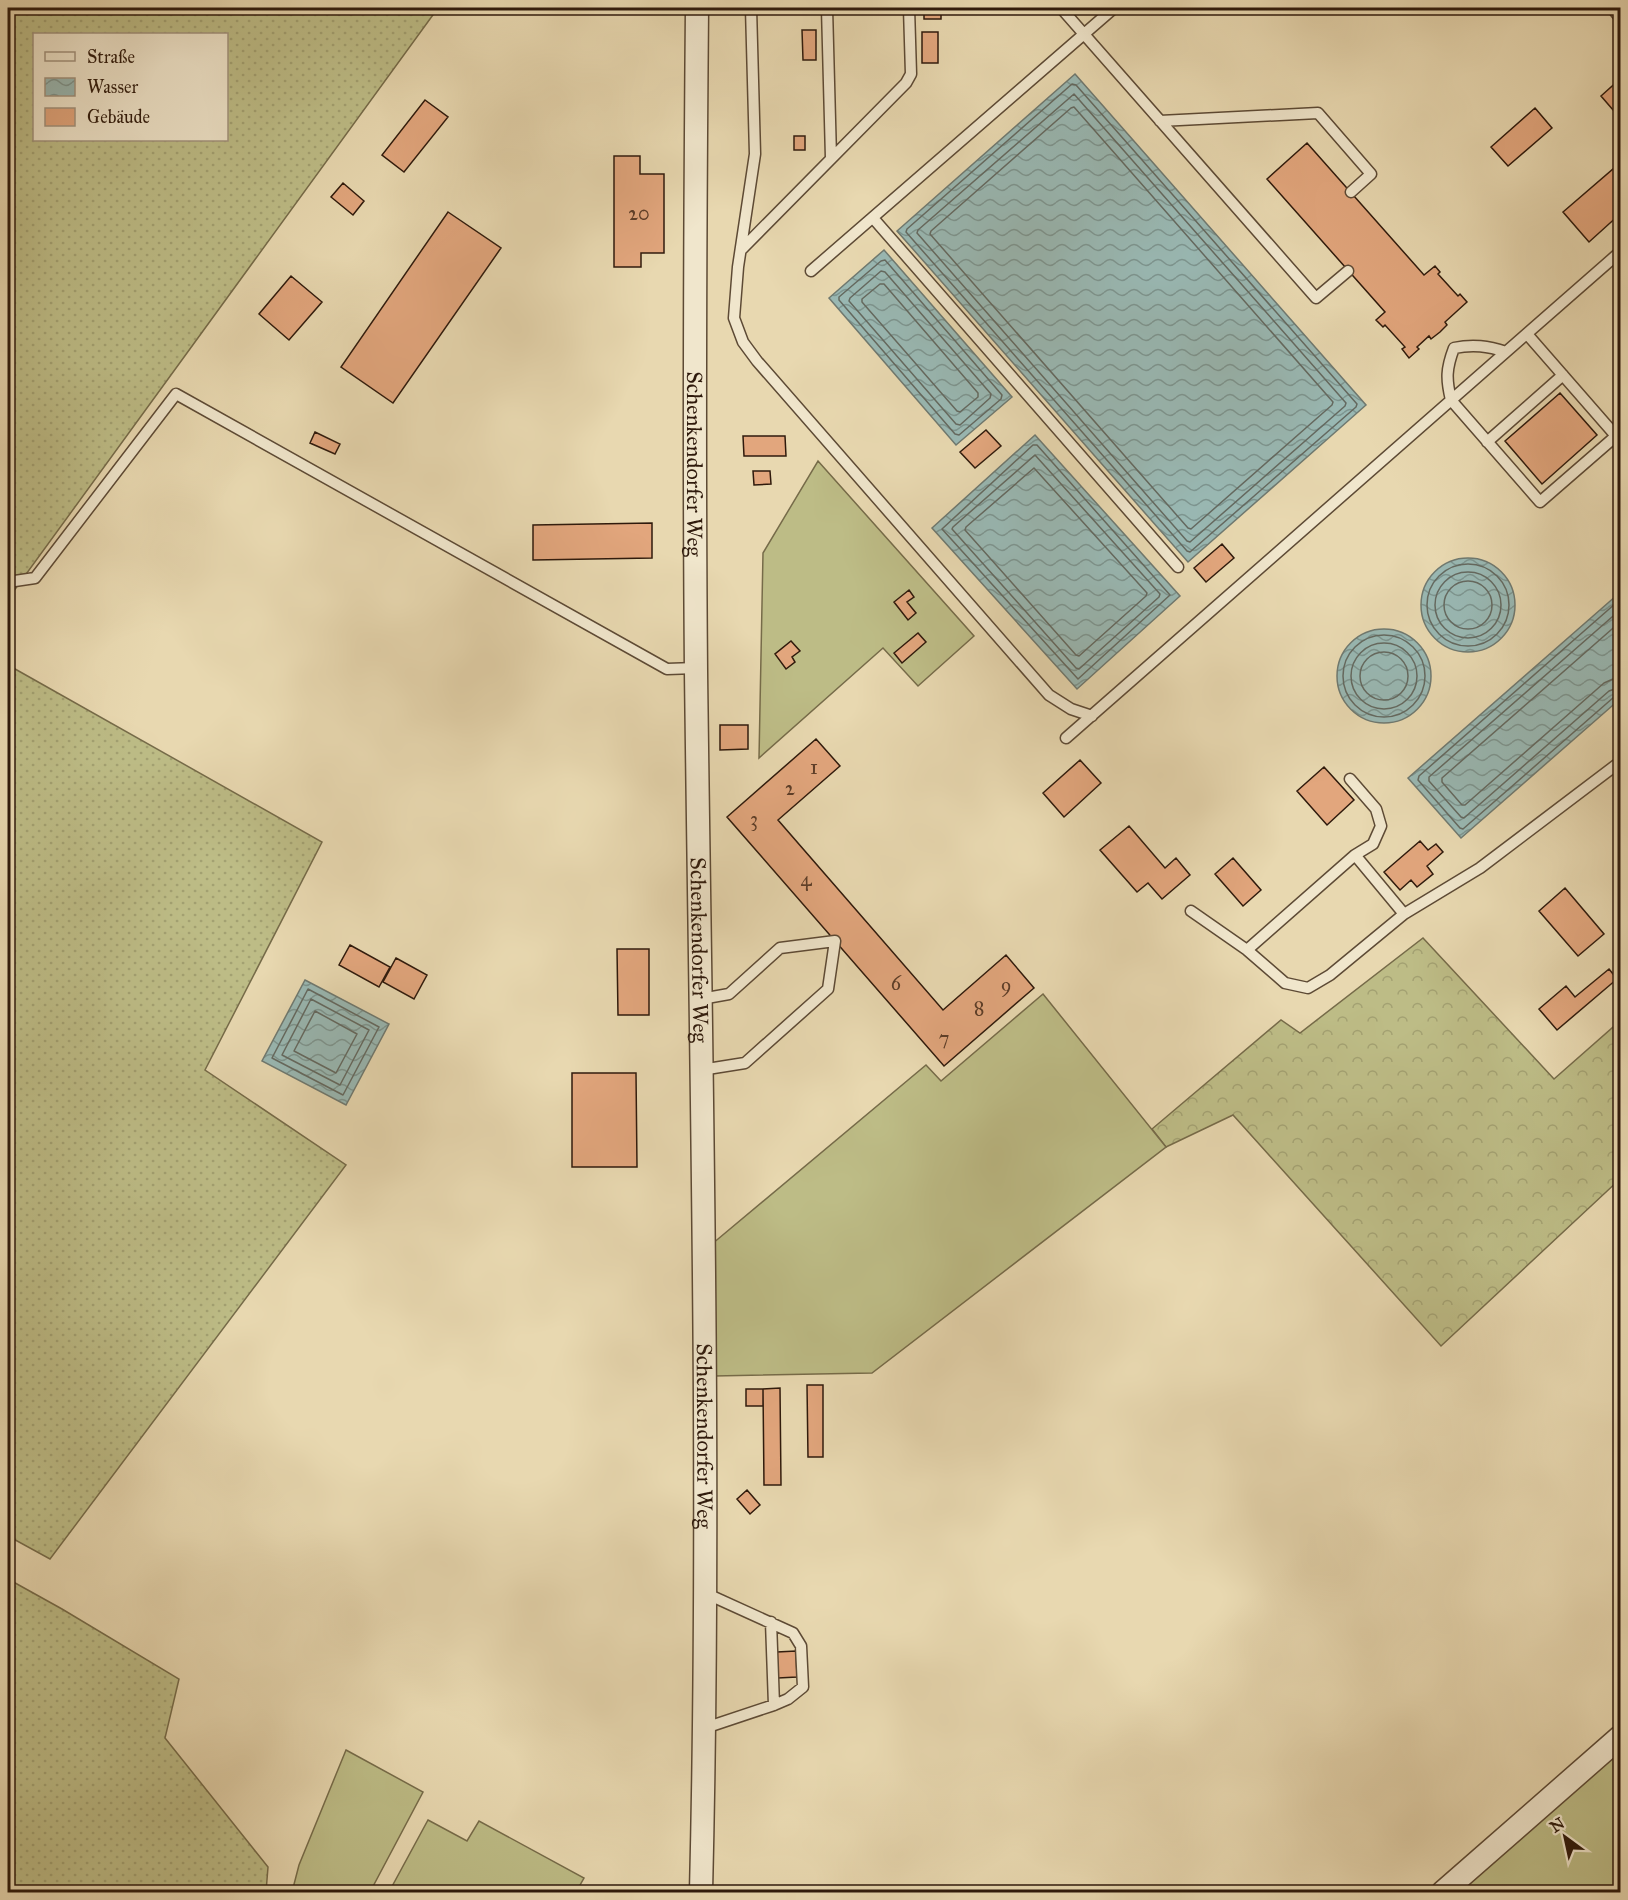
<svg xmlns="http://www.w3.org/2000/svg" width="1628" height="1900" font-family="'IM FELL Great Primer',serif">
  <defs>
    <pattern id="grass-dots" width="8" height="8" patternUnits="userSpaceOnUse" patternTransform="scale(1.5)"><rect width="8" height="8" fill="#bdbc86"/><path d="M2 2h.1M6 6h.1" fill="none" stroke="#a3a172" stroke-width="1.8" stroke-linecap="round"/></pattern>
    <pattern id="forest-crowns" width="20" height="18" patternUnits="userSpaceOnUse" patternTransform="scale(1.5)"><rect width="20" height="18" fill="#bdbc86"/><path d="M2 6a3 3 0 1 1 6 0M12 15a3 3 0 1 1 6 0" fill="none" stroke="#a3a172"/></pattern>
    <pattern id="water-waves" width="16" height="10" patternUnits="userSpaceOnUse" patternTransform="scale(1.5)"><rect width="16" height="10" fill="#99b8b3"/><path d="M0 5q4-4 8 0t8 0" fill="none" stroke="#7d9590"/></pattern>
  </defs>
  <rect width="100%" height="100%" fill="#e8d8b0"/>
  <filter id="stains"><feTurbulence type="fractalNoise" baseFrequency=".00333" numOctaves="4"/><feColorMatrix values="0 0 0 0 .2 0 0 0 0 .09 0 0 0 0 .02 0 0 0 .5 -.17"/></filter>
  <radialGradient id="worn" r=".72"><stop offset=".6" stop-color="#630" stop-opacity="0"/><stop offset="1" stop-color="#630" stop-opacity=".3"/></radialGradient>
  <path fill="url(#grass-dots)" stroke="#766b49" stroke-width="1.5" fill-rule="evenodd" d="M8,8H438L8,599ZM34,34H226V140H34Z
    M8,665L322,842L205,1070L346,1165L50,1559L8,1536Z
    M8,1579L62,1609L179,1679L165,1738L268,1867L266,1892H8Z"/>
  <path fill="url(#forest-crowns)" stroke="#766b49" stroke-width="1.5" d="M1423,938L1554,1079L1620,1021V1179L1441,1346L1233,1115L1166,1147L1152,1129L1281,1020L1300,1033Z"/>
  <path fill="#bdbc86" stroke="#766b49" stroke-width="1.5" d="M818,461L974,636L918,686L883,648L759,758L763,553Z
    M1043,994L1166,1147L872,1373L714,1376L712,1244L926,1065L941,1081Z
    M1620,1744V1892H1451Z
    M346,1750L423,1792L370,1892H292L299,1865Z
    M428,1820L467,1841L479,1821L584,1878L576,1892H389Z"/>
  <path fill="url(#water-waves)" stroke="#6f7970" stroke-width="1.5" d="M1075,74L1366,405L1188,562L897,231Z
    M884,250L1012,397L956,445L829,298Z
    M1035,435L1180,596L1077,689L932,528Z
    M1421 605a47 47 0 1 1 94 0a47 47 0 1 1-94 0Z
    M1617,595L1620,599V699L1461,838L1408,778Z
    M1337 676a47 47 0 1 1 94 0a47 47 0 1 1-94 0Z
    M305,980L389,1024L346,1105L262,1061Z"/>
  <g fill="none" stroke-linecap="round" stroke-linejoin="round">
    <path stroke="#646960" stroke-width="1.5" d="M1072,84L1076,85L1357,404L1356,407L1190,552L1187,551L906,232L907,229Z
      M1074,94L1346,403L1345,406L1190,542L1187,541L917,233L918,230Z
      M1074,107L1333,402L1332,405L1191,529L1188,528L930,234L931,231L1071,108Z
      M885,260L1002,395L1001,399L959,435L955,434L839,300V297L881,261Z
      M881,271L885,272L991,394L990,398L960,425L956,424L849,301L850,298Z
      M880,284H884L978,393V397L960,412L957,411L862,302V299Z
      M1033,445H1037L1170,595L1078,679L942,529Z
      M1035,455L1160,594L1159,597L1079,669L1076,668L952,529L953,527Z
      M1034,468L1147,593L1146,596L1079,656L1076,655L965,530L966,527Z
      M1427 605a41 41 0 1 1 82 0a41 41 0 1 1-82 0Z
      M1435 605a33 33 0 1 1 66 0a33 33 0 1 1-66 0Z
      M1444 605a24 24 0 1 1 48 0a24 24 0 1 1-48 0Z
      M1620,602L1616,603L1419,776L1418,780L1460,828L1463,829L1614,697L1620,695
      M1620,610L1429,777V781L1461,817L1464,818L1609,691L1620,687
      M1620,622L1442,778V782L1462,805H1465L1604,683L1613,679L1620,678
      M1343 676a41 41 0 1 1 82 0a41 41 0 1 1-82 0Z
      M1351 676a33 33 0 1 1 66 0a33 33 0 1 1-66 0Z
      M1360 676a24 24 0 1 1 48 0a24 24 0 1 1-48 0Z
      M308,989L379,1027L343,1095L272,1058Z
      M311,999L369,1030L340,1085L282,1055Z
      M315,1011L357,1034L336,1073L294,1051Z"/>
  </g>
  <path fill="#e2a67d" stroke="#2f1a0c" stroke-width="1.5" d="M924,8H941V19H924Z
    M802,30H816V60H803Z
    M922,32H938V63H922Z
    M1620,79V118L1601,96Z
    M425,100L448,117L404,172L382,155Z
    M1535,108L1552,128L1508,166L1491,147Z
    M794,136H805V150H794Z
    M1307,143L1424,275L1435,266L1440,272L1438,274L1458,296L1460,294L1467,302L1445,322L1447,325L1440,332L1431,339L1429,336L1417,347L1419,349L1409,358L1402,349L1405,347L1385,325L1383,327L1376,320L1385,312L1267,179Z
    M614,156H640V174H664V253H641V267H614Z
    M1620,163V214L1589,242L1563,212Z
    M343,183L364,201L353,215L331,197Z
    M448,212L501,248L393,403L341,367Z
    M291,276L322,302L289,340L259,314Z
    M1560,393L1597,435L1542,484L1505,441Z
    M986,430L1001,446L975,468L960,452Z
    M315,432L340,444L335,454L310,443Z
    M743,436H785L786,456H744Z
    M753,471H770L771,484L754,485Z
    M652,523V558L533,560V525Z
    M1222,544L1234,558L1206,582L1194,568Z
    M909,590L914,597L907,602L916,613L908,620L894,602Z
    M918,633L926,642L902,663L894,653Z
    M791,641L800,651L792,657L795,662L786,669L775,654Z
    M720,725H748V749L720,750Z
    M816,739L840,766L778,820L943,1010L1006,955L1034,988L944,1066L727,817Z
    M1080,760L1101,783L1064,817L1043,793Z
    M1324,767L1354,800L1327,825L1297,791Z
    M1129,826L1165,868L1176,858L1190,875L1162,899L1148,883L1137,892L1100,850Z
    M1420,841L1428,850L1436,844L1443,852L1427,866L1433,874L1417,887L1411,880L1400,890L1384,872Z
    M1233,858L1261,890L1243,906L1215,874Z
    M1565,888L1604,934L1578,956L1539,911Z
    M350,945L390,967L379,987L339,965Z
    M617,949H649V1015H618Z
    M396,958L427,975L414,999L383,982Z
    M1609,969L1617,979L1557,1030L1539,1009L1566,986L1575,997Z
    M572,1073H636L637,1167H572Z
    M807,1385H823V1457H808Z
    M780,1388L781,1485H764L763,1389Z
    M746,1389H763V1406H746Z
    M747,1490L760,1505L750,1514L737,1499Z
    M796,1651L797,1677L778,1678L777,1652Z
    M1490,1886L1495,1892H1482Z"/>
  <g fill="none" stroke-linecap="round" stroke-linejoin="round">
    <g stroke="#5d4a35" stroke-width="13">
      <path id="lane" d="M751,8L755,154L738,267L734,318L743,342L757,361L1049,695L1071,709L1092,716
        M827,8L831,158
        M1061,8L1316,298L1348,271
        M1260,8H1261
        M1612,8L1620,18
        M1160,121L1318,113L1371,174L1351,192
        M873,218L1178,567
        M741,250L906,83L911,74L909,8
        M811,271L1114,8
        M1506,352C1488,346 1473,344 1454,348C1446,369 1446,379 1451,400L1540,502L1616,436L1527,334
        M1487,442L1563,375
        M8,582L35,578L176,394L667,669L696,668
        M1066,738L1620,252
        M1350,779L1376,809L1381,826L1373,844L1355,855
        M1191,911L1247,950L1285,983L1308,988L1330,975L1404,914L1480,868L1620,762
        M1247,950L1355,855L1404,914
        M701,999L729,994L780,948L835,941L828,989L745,1063L701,1070
        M705,1593L793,1633L801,1646L803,1687L788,1699L774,1705L705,1728
        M771,1622L774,1705"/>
    </g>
    <g stroke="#5d4a35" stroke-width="25">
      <g id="street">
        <path id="s1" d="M697,8C695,229 694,450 696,671C701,1078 711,1485 701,1892"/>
        <path d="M1443,1892L1620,1737"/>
      </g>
    </g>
    <use href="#lane" stroke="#f0e6cc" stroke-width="10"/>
    <use href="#street" stroke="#f0e6cc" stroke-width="22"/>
  </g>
  <g text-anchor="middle" stroke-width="5" stroke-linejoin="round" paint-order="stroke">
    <g font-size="20" fill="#5c3d28">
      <text x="639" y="220">20</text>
      <text x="814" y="774">1</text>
      <text x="790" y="795">2</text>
      <text x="754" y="826">3</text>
      <text x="806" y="886">4</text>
      <text x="896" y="990">6</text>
      <text x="1006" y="992">9</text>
      <text x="979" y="1015">8</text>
      <text x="944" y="1045">7</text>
    </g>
    <g font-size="22" fill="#2f1a0c" stroke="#f0e6cc">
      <text dy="8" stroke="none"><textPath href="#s1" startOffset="456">Schenkendorfer Weg</textPath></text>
      <text dy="8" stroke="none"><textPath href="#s1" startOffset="942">Schenkendorfer Weg</textPath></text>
      <text dy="8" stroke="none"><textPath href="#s1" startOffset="1428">Schenkendorfer Weg</textPath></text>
    </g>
  </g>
  <rect width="1628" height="1900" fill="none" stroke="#e8d8b0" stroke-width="30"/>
  <rect x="9" y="9" width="1610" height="1882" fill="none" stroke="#2f1a0c" stroke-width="3"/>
  <rect x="15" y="15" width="1598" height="1870" fill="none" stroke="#2f1a0c" stroke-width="1.5"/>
  <rect x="33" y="33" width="195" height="108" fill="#f0e6cc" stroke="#a3947f" stroke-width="1.5"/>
  <rect x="45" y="52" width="30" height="9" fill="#f0e6cc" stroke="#a3947f" stroke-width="1.5"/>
  <text x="87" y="63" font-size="18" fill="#2f1a0c">Straße</text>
  <rect x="45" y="78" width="30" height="18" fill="url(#water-waves)" stroke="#a3947f" stroke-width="1.5"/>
  <text x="87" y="93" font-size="18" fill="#2f1a0c">Wasser</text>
  <rect x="45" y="108" width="30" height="18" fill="#e2a67d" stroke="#a3947f" stroke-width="1.5"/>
  <text x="87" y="123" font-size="18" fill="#2f1a0c">Gebäude</text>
  <g transform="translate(1565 1837) rotate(327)" stroke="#f0e6cc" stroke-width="4.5" paint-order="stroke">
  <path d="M0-4.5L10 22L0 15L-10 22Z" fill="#2f1a0c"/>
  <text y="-9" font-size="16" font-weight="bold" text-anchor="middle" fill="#2f1a0c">N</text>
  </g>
  <rect width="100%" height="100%" filter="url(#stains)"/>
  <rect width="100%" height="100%" fill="url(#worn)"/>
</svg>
